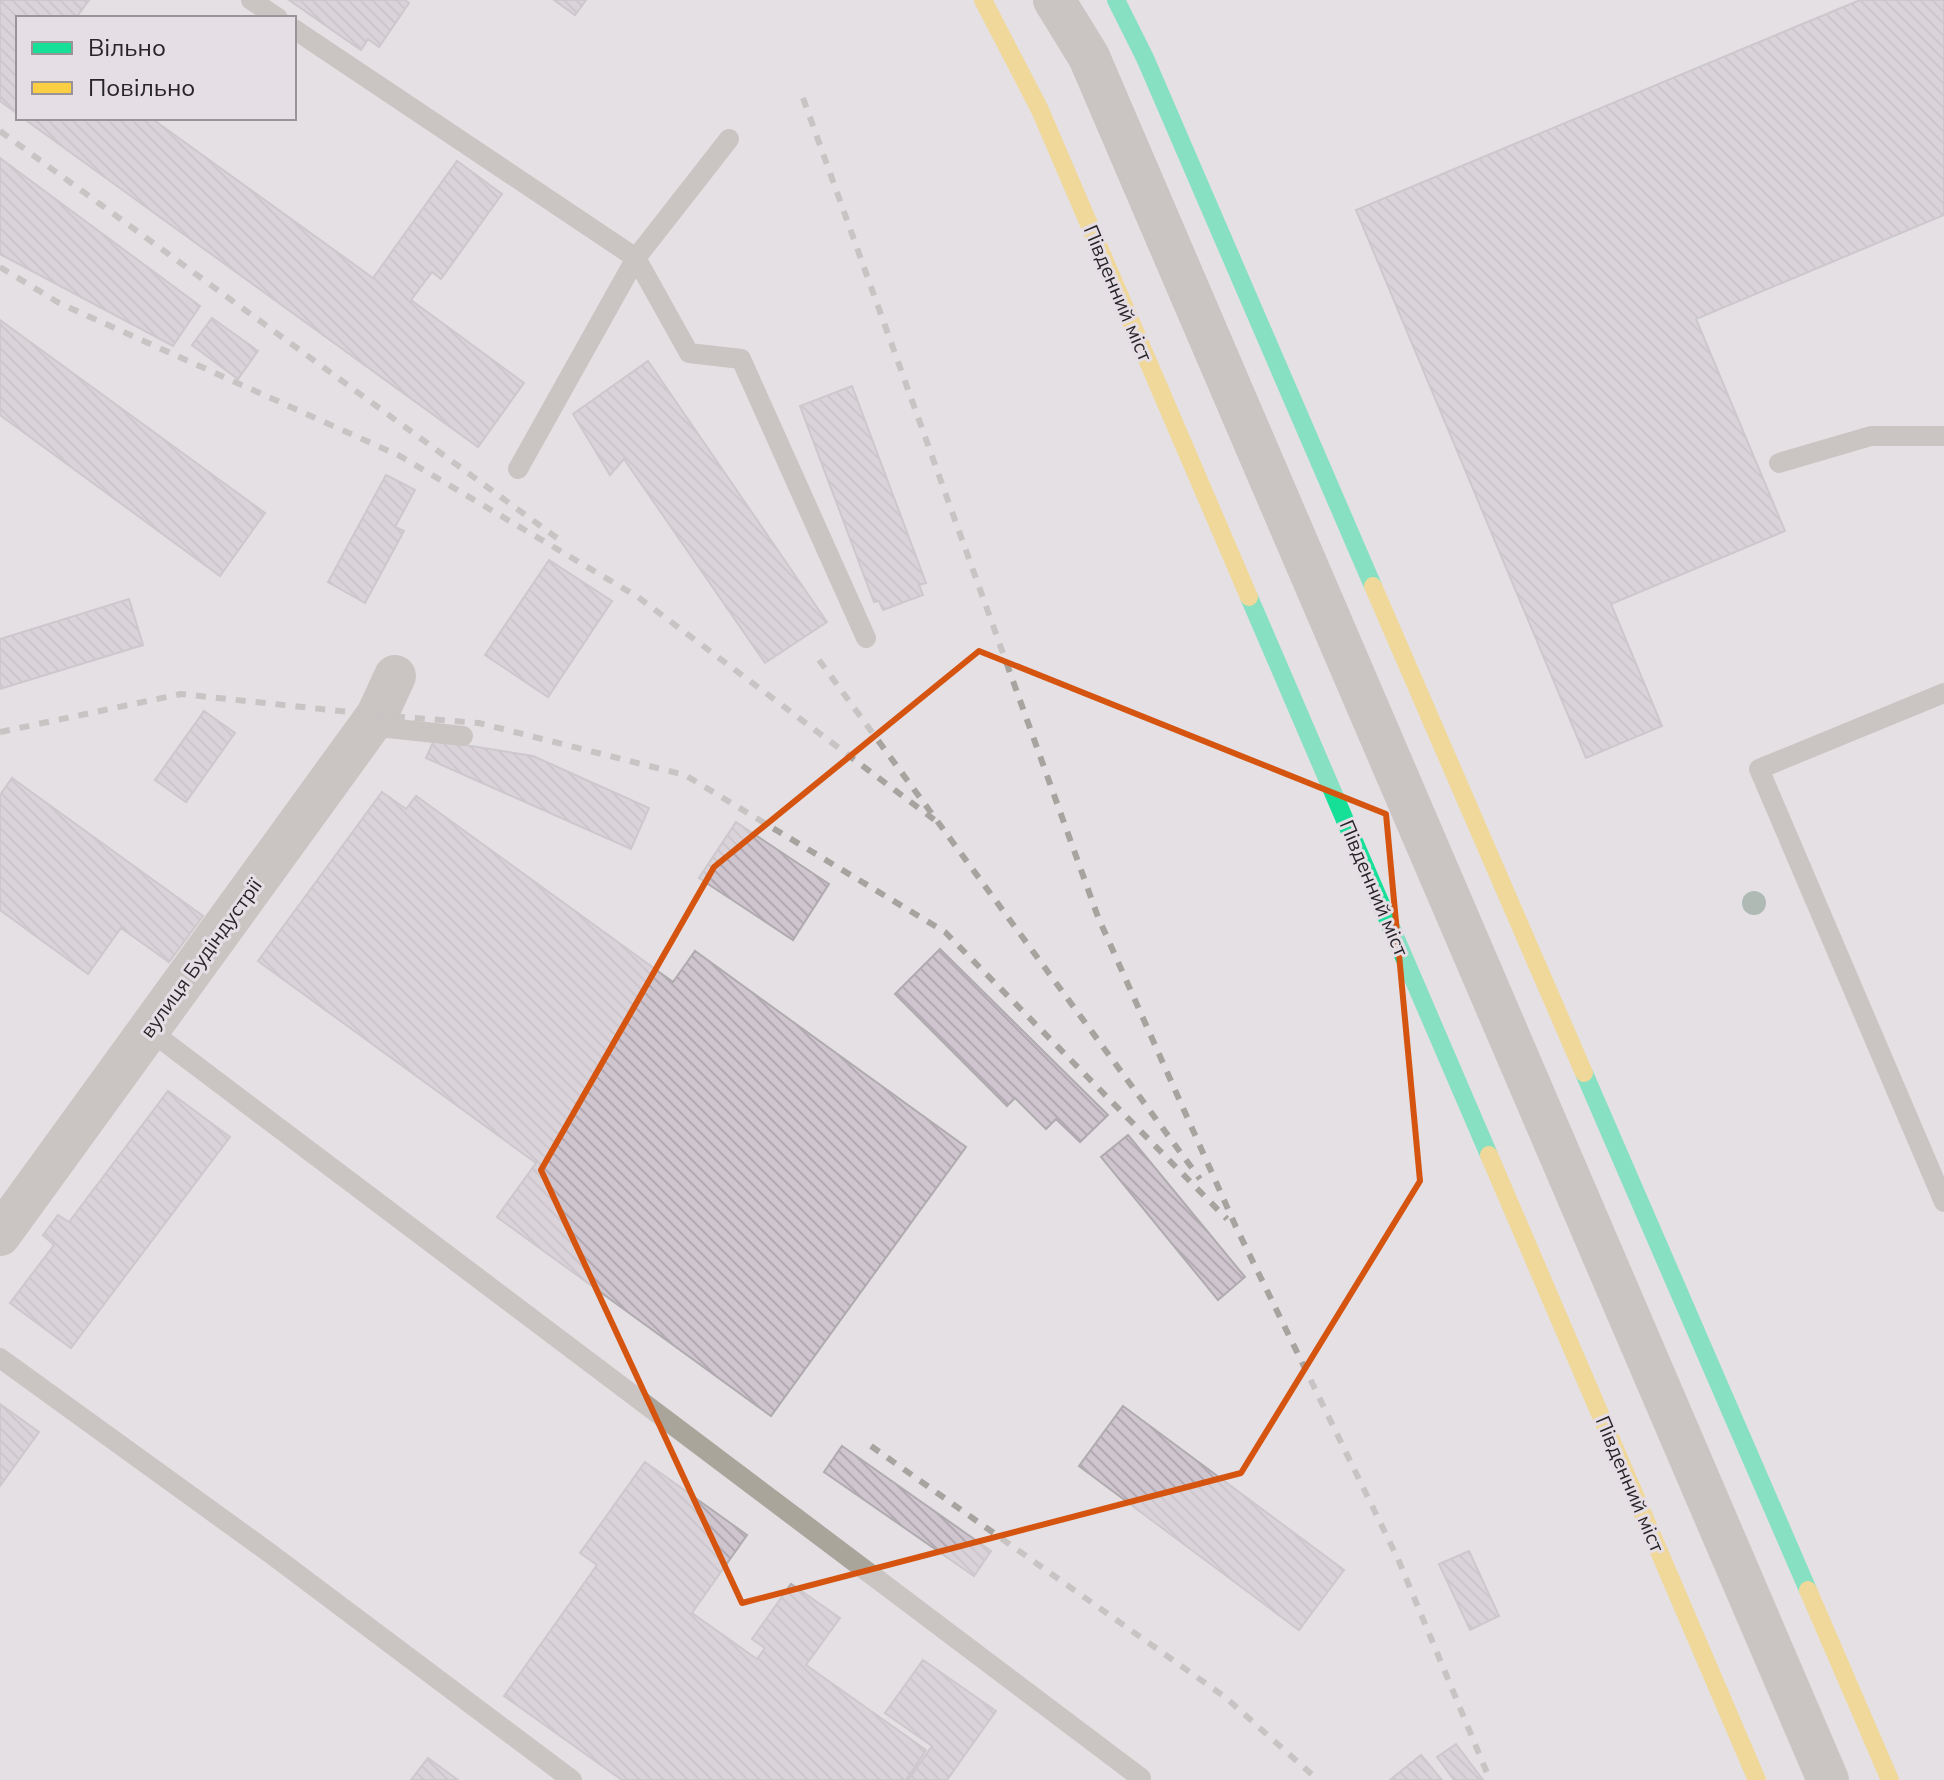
<svg xmlns="http://www.w3.org/2000/svg" width="1944" height="1780" font-family="Mulish,sans-serif">
  <defs>
    <pattern id="building-back-hatch" width="6" height="6" patternUnits="userSpaceOnUse" patternTransform="scale(2)"><rect width="6" height="6" fill="#cfc5cf"/><path d="M-1 5l2 2M0 0l6 6M5-1l2 2" fill="none" stroke="#b2a9b2"/></pattern>
  </defs>
  <rect width="100%" height="100%" fill="#e4e0e4"/>
  <path fill="url(#building-back-hatch)" stroke="#afabae" stroke-width="2" d="M0,0H89L76,18H18V114L0,101Z
    M289,0H405L409,3L379,47L368,39L361,50Z
    M554,0H586L575,15Z
    M1860,0H1944V215L1696,319L1785,531L1611,604L1662,726L1586,758L1356,210Z
    M23,118H151L373,278L457,161L502,194L441,279L432,272L411,300L524,383L478,447Z
    M0,158L200,306L173,346L0,254Z
    M212,318L258,351L238,379L192,345Z
    M0,320L265,513L220,576L0,415Z
    M648,361L827,622L765,663L624,459L610,475L573,414Z
    M852,386L926,583L919,585L923,595L883,610L879,601L874,602L800,406Z
    M386,475L415,490L395,527L404,531L365,603L328,582Z
    M549,560L612,601L548,697L485,655Z
    M129,599L143,645L0,689V639Z
    M204,711L235,733L186,802L155,780Z
    M434,740L533,756L649,808L631,849L426,758Z
    M12,778L203,916L169,962L121,928L88,974L0,910V795Z
    M382,792L406,809L416,796L673,982L695,951L966,1147L771,1416L497,1217L536,1163L258,961Z
    M736,822L829,884L793,940L699,878Z
    M940,949L1108,1115L1080,1142L1056,1119L1046,1129L1015,1098L1007,1106L895,994Z
    M168,1091L230,1137L71,1348L10,1303L54,1245L43,1235L58,1215L69,1222Z
    M1128,1135L1245,1277L1218,1300L1101,1157Z
    M0,1404L39,1432L0,1486Z
    M1123,1406L1344,1570L1299,1630L1079,1466Z
    M842,1446L991,1551L974,1576L824,1472Z
    M645,1462L747,1535L692,1613L757,1659L765,1648L752,1639L791,1584L840,1618L806,1665L926,1750L906,1780H622L504,1696L597,1565L580,1553Z
    M1469,1551L1499,1616L1470,1630L1439,1564Z
    M923,1660L996,1711L947,1780H908L932,1746L885,1713Z
    M1456,1744L1483,1780H1454L1437,1757Z
    M1421,1755L1442,1780H1390Z
    M428,1758L458,1780H411Z"/>
  <g fill="none" stroke-linecap="round" stroke-linejoin="round">
    <path stroke="#aaa59a" stroke-width="20" d="M251,0L278,18
      M294,29L636,258L689,353L741,359L866,638
      M1779,463L1871,436H1944
      M518,469L636,258L729,139
      M1944,693L1759,769L1944,1202
      M369,726L463,736
      M149,1030L1141,1778
      M0,1358L271,1554L572,1780"/>
    <path stroke="#aaa59a" stroke-width="42" d="M1054,0L1089,57L1828,1780
      M0,1235L377,715L395,676"/>
    <path stroke="#16e098" stroke-width="18" d="M1116,0L1145,58L1373,586
      M1249,597L1489,1155
      M1584,1073L1808,1590"/>
    <path stroke="#ffcf43" stroke-width="18" d="M983,0L1040,110L1249,597
      M1373,586L1584,1073
      M1489,1155L1757,1780
      M1808,1590L1890,1780"/>
    <path stroke="#a7a39e" stroke-width="6" stroke-dasharray="10 10" stroke-linecap="butt" d="M803,98L1098,917L1236,1227L1398,1559L1490,1780
      M0,131L557,538
      M0,267L59,303L400,456L638,597L940,824
      M819,660L1200,1179
      M0,732L181,694L377,715L479,723L685,775L945,932L1227,1219
      M871,1446L1225,1697L1318,1780"/>
  </g>
  <circle fill="#6f8c7c" cx="1754" cy="903" r="12"/>
  <path d="M0 0H1944V1780H0ZM979,651L1386,814L1420,1181L1241,1473L742,1603L541,1170L714,867Z" fill="#e4e0e4" fill-opacity=".55" fill-rule="evenodd"/>
  <path fill="none" stroke="#d5540f" stroke-width="6" stroke-linejoin="round" d="M979,651L1386,814L1420,1181L1241,1473L742,1603L541,1170L714,867Z"/>
  <g text-anchor="middle" stroke-width="6" stroke-linejoin="round" paint-order="stroke">
    <g font-size="20" fill="#282528" stroke="#e6dee5">
      <text transform="translate(1118 293) rotate(67)" y="7">Південний міст</text>
      <text transform="translate(1374 888) rotate(67)" y="7">Південний міст</text>
      <text transform="translate(201 958) rotate(-54)" y="7">вулиця Будіндустрії</text>
      <text transform="translate(1630 1484) rotate(67)" y="7">Південний міст</text>
    </g>
  </g>
  <rect x="16" y="16" width="280" height="104" fill="#e6dee5" stroke="#9a9499" stroke-width="2"/>
  <rect x="32" y="42" width="40" height="12" fill="#16e098" stroke="#9a9499" stroke-width="2"/>
  <text x="88" y="56" font-size="24" fill="#282528">Вільно</text>
  <rect x="32" y="82" width="40" height="12" fill="#ffcf43" stroke="#9a9499" stroke-width="2"/>
  <text x="88" y="96" font-size="24" fill="#282528">Повільно</text>
</svg>
